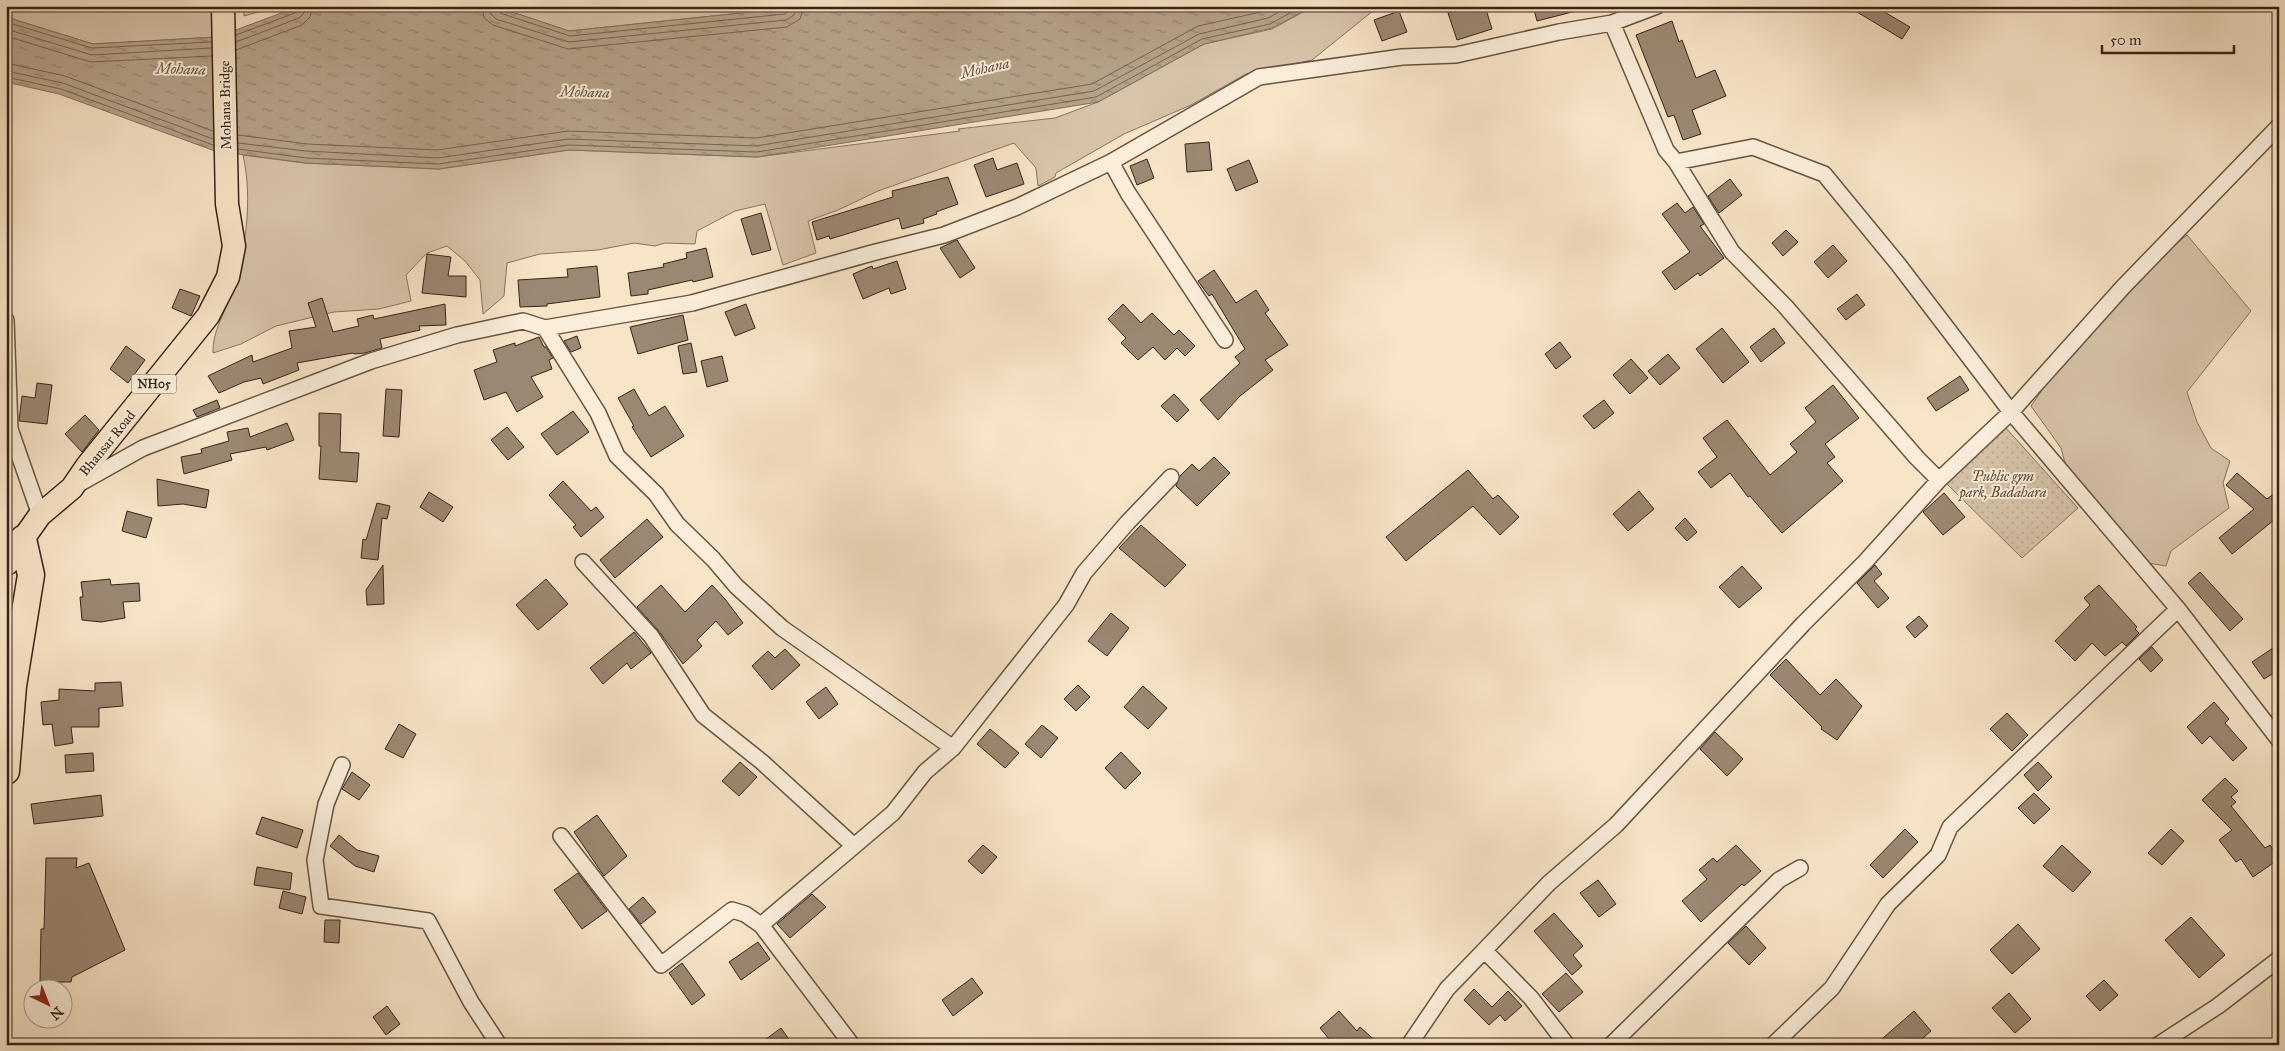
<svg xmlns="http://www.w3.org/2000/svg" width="2285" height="1051" font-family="'IM FELL Great Primer',serif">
  <defs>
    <pattern id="park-dots" width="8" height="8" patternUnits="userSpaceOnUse" patternTransform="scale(1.25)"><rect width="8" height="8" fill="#d7c4aa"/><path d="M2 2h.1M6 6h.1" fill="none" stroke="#b9a892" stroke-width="1.8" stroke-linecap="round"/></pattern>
    <pattern id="water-ripples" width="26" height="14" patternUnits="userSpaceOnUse" patternTransform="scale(1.25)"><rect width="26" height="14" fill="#b6a38b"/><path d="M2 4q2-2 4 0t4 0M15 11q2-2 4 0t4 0" fill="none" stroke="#958571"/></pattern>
  </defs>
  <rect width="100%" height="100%" fill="#f8e5c8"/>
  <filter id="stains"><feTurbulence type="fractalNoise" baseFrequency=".004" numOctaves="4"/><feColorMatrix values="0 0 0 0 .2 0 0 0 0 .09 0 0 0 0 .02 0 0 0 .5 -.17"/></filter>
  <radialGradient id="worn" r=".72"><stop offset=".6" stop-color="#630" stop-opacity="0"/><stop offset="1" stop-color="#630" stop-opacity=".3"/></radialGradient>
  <path fill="#d7c4aa" stroke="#877460" d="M6,6H216L217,37L93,44L6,17Z
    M244,6H279L244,16Z
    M494,6H808L569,31Z
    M1314,6H1379L1312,60L1246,74L1191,105L1124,134L1056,173L1055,177L1038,186L1036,168L1014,143L878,191L838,210L808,221L816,253L783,265L765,204L735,211L697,231L695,244L665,243L655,246L634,243L598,250L540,254L507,263L504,296L483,314L480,280L465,261L447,246L427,253L406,275L411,301L379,309L334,312L276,326L241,344L213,353C212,333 224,314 231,295C246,252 253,199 243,155L305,163L439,169L569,150L757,157L960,131L958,129L1055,118L1098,102L1204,44L1272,29Z
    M2187,235L2251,311L2187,392L2197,422L2211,448L2230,461L2223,483L2229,508L2171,551L2166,566L2148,563L2068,474L2061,448L2031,406L2062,361L2156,260Z"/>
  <path fill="url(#park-dots)" stroke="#877460" d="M2005,427L2078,508L2022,558L1947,484Z"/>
  <path fill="url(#water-ripples)" stroke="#83705c" d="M300,6H494L569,31L808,6H1314L1272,28L1204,44L1098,102L757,157L569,150L439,169L305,163L215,151L59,94L6,82V17L93,44L217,37Z"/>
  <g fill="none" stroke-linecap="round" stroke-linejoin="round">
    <path stroke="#766450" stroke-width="1" d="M482,6L484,18L493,25L568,49L787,27L800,19L804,6
      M489,6L491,14L496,19L569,42L786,20L794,15L796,6
      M496,6L500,13L570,36L785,14L789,11L790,6
      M6,22L92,48L211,42
      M6,29L92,55L211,48
      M236,35L295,13L299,6
      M6,36L91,62L212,56
      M236,42L299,18L304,13L305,6
      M236,50L302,25L310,17L313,6
      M6,63L65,76L213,131
      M6,71L63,83L213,139
      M6,77L61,89L213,145
      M238,135L307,144L437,150L568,131L756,138L1092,84L1198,26L1265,11L1274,6
      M238,143L306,151L438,158L568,139L756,146L1094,91L1199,34L1268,18L1290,6
      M238,149L306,158L438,164L569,145L757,152L1096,97L1202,39L1270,24L1303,6"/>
  </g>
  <path fill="#9b8873" stroke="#372416" d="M1468,6H1485L1492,29L1457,40L1448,13Z
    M1533,6H1575L1576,11L1537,21Z
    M1847,6H1874L1910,27L1902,39Z
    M1399,11L1407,32L1382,41L1374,20Z
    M1672,21L1679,42L1682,40L1696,78L1715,70L1726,96L1692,110L1701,134L1683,140L1674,115L1668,117L1636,35Z
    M1209,142L1212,170L1187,172L1185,144Z
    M993,158L997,170L1017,163L1024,184L986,197L974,165Z
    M1147,159L1154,178L1137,185L1130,166Z
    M1249,160L1258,182L1236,191L1227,169Z
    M948,177L958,204L936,212L937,214L923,219L924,223L902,229L899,218L830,239L829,236L817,240L812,222L893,197L892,191Z
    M1730,179L1742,195L1719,213L1708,196Z
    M1677,203L1685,213L1693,207L1704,224L1700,226L1724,258L1700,276L1698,273L1675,290L1662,272L1690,252L1662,214Z
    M761,213L771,250L752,255L741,219Z
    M1786,230L1798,242L1783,256L1772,243Z
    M957,240L975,268L960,278L940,248Z
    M1833,245L1847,261L1828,278L1814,262Z
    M706,248L713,277L693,282L692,280L648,290V294L631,296L628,273L664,267L663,264L687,258L686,253Z
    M427,254L451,257L448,276H466V297L422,293Z
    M897,261L906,289L891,294L889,288L863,299L853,274L872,266L873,269Z
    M597,266L600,297L547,304V306L520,307L518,280L568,277L567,269Z
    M1214,270L1236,303L1256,290L1269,310L1265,313L1288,345L1265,360L1273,370L1240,396L1218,420L1200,400L1240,363L1235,357L1245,349L1212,294L1209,296L1198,281Z
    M180,289L200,296L191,316L172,308Z
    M1857,294L1865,305L1846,320L1837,309Z
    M322,298L333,332L359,326L357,319L373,315L374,319L445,304L446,325L419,326L420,330L380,339L382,348L365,353L354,354L353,353L297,363L299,370L263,384L261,378L244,382L219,393L208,376L252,355L253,362L292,348L289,331L316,327L308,303Z
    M746,304L755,328L735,336L725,312Z
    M1123,304L1141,323L1152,313L1174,335L1179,330L1195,346L1185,356L1177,348L1165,360L1153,347L1138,360L1121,343L1126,338L1108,319Z
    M683,315L688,340L638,354L630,327Z
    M1722,328L1749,362L1723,383L1696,349Z
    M1774,328L1785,343L1761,362L1750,347Z
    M577,336L581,348L571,352L564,341Z
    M539,337L544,347H546L553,358L549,360L552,369L531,377L543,397L517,412L506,392L484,400L474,370L497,362L493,350L515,343V346Z
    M1560,342L1571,357L1556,369L1545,354Z
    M691,343L697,372L683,374L678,346Z
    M126,346L145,360L128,383L110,369Z
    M1668,354L1680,368L1660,385L1648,371Z
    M722,356L728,381L707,387L701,361Z
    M1631,359L1648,378L1630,394L1613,375Z
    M1960,376L1969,390L1936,411L1927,398Z
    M37,383L52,385L47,424L19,421L22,396L35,398Z
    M1833,385L1859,418L1825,444L1835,457L1827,463L1843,481L1782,533L1750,496L1748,497L1730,473L1711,488L1698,472L1717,457L1703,438L1727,420L1770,475L1797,452L1790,444L1816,422L1805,408Z
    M386,389L402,390L399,437L383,436Z
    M634,389L649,416L665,406L684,436L651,457L632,427L634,426L618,398Z
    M1174,394L1189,410L1177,422L1161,406Z
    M217,400L220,408L197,417L193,410Z
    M1604,400L1614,413L1594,429L1583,416Z
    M573,411L589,432L557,455L541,434Z
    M319,413L341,414L340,452L359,453L357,482L319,479L321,446H319Z
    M85,415L99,430L82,452L65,434Z
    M287,423L294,440L267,450L266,447L230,454L232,460L184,474L181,457L202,453L201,449L229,441L227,432L248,428L250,437Z
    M507,427L524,447L508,460L491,440Z
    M1214,457L1230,473L1197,506L1176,486L1180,476L1192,464L1199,471Z
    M1468,470L1493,499L1498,495L1519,517L1500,535L1473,506L1406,561L1386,537Z
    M2237,473L2267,499L2279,490V516L2232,554L2219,538L2254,509L2226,485Z
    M157,479L209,490L206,508L183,504L158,506Z
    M563,481L591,511L596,507L604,517L581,537L573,527L576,525L549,495Z
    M1639,491L1654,509L1628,531L1613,514Z
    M429,492L453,507L443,522L420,507Z
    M1944,493L1965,517L1943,535L1923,512Z
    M377,503L390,506L387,519L382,518L378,560L361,558L363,539L366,540Z
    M127,511L152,518L146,538L122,531Z
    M1685,518L1697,532L1687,541L1675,528Z
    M647,519L663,537L615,578L600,560Z
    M1141,525L1186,565L1165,587L1119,548Z
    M383,565L384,604L367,605L366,590Z
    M1875,565L1882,574L1874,581L1889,598L1878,608L1857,583Z
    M1742,566L1762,588L1739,608L1719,587Z
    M2200,572L2243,619L2230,631L2188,583Z
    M110,579L111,585L139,583L140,601L123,602L125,618L101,622L82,620L80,597H83L81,582Z
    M546,579L568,604L538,630L516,605Z
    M661,585L685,612L712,585L725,599L743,623L728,635L716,621L697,640L702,646L683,664L658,630L637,607Z
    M2099,585L2137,627L2135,629L2139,633L2126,646L2122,642L2105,656L2092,643L2075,661L2055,641L2090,605L2084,598Z
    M1111,613L1129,628L1107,656L1088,641Z
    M1919,616L1928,626L1915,638L1906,627Z
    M634,632L651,653L631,669L627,663L603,684L590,668Z
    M2279,644V670L2264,679L2252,662Z
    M2152,647L2163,660L2151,672L2139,659Z
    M785,649L800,665L772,690L752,666L768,651L775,658Z
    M1786,659L1820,695L1836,679L1862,706L1837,740L1821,729L1822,727L1770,675Z
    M121,682L123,706L99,708V727H71L73,743L55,746L52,724L43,725L41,702L59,700V689L95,691V683Z
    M1078,685L1090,697L1076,711L1064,699Z
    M1143,686L1167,708L1148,729L1124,707Z
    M826,687L838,704L819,719L806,702Z
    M2214,702L2229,719L2225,723L2247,748L2233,761L2210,736L2202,744L2187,727Z
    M2007,713L2028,735L2012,751L1990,729Z
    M399,724L416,734L403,758L385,749Z
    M1042,725L1058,738L1041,758L1025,744Z
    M990,729L1019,753L1005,768L977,744Z
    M1715,732L1743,759L1727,776L1700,749Z
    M1121,752L1141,773L1125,789L1105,768Z
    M93,753L94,771L66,773L65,755Z
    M740,762L757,777L739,796L722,781Z
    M2038,762L2052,777L2038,791L2024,775Z
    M352,772L370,785L359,800L342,789Z
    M2225,778L2238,791L2231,797L2236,802L2231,806L2265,848L2270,845L2279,859L2253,877L2241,859L2236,862L2219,840L2232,830L2202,800Z
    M2034,793L2050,809L2034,824L2018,808Z
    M101,795L103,816L34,824L31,804Z
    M597,815L627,856L604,876L574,832Z
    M262,817L303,830L297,848L256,834Z
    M1905,829L1918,842L1883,878L1870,865Z
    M2171,829L2184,841L2162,865L2148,853Z
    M339,835L357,850L379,856L374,872L355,866L330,846Z
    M983,845L997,857L982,874L968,861Z
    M1736,845L1761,871L1744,886L1742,884L1701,922L1682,901L1707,879L1699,870L1713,858L1717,862Z
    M2062,845L2091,872L2073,892L2043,866Z
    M46,858H77L76,868L89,863L125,950L72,977L71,982H40L41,929H44Z
    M257,867L292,873L290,890L254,885Z
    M578,873L607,911L582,929L554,890Z
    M1598,880L1616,904L1599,917L1580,893Z
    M283,891L306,897L302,914L279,908Z
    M812,894L826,907L790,938L777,924Z
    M643,897L656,912L641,924L629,909Z
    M1554,913L1583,946L1573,955L1582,966L1572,975L1534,931Z
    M2191,917L2225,955L2199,978L2165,940Z
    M325,920H340L339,943L324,942Z
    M2018,924L2040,949L2012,974L1990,950Z
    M1746,926L1766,948L1749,965L1728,943Z
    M758,942L770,959L741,980L729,962Z
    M682,963L705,995L692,1005L669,973Z
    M1566,973L1583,992L1559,1012L1542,994Z
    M972,978L983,993L953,1016L942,1000Z
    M2104,980L2118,995L2100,1011L2086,996Z
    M1474,989L1492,1007L1508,991L1522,1006L1505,1021L1500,1015L1489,1025L1464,1000Z
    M2009,993L2031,1019L2015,1033L1992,1008Z
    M387,1006L400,1024L386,1035L373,1017Z
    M1339,1011L1357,1031L1360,1027L1380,1045H1334L1320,1028Z
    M1914,1011L1931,1031L1915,1045H1875Z
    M781,1028L793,1045H758Z"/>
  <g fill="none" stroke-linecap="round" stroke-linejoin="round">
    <g stroke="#675442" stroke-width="18">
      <path id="street" d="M1612,23L1666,150L1676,162L1753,147L1824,174L1898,264L2011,412L2178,609L2279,740
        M1111,162L1128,193L1225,340
        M1676,162L1732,252L1785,306L1917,458L1939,480
        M6,320L10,429L40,515
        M545,328L598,413L617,456L656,494L677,524L713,559L736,586L782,628L953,748
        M77,485L143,448L371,361L457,335L523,321L545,328L692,303L872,253L944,235L1017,207L1111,162L1259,77L1402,57L1456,55L1559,32L1612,23L1657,6
        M583,562L651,636L703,715L762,762L854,846
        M342,765L326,804L315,860L321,906L428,921L471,1002L499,1045
        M561,836L661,965L732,910L745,914L761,925
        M1485,951L1531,998L1567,1045
        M852,1045L761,925L893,813L925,772L953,748L1066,605L1084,573L1127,523L1171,477
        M1409,1045L1447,989L1549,883L1616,825L1803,624L1865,562L1939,480L2011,412L2123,287L2279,126
        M1611,1045L1779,880L1800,868
        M1773,1045L1832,988L1888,904L1938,855L1950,827L2178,609
        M2158,1045L2218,1006L2279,959"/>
    </g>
    <g stroke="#372416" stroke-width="25">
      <path id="primary" d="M23,539L40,515L72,488L87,466L208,316L228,277L234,246L227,204L223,6"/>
    </g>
    <g stroke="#372416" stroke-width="29">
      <path id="highway" d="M6,562L23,539
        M6,771L13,686L31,575L23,539"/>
    </g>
    <use href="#street" stroke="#faeedb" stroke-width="15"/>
    <use href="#primary" stroke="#f8e5c8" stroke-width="22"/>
    <use href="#highway" stroke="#f8e5c8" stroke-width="26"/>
  </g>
  <g text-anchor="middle" stroke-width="4" stroke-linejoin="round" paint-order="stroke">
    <rect fill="#faeedb" stroke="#726151" stroke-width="1" x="131.5" y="374.5" width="45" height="19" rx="4"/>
    <g font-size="12" font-weight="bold" fill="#372416">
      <text x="154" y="388">NH05</text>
    </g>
    <g font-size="14" fill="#372416" stroke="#faeedb">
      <text transform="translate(225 105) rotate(-91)" y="5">Mohana Bridge</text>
      <text transform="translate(107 443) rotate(-51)" y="5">Bhansar Road</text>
    </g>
    <g font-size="14" font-style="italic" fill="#5f4c3b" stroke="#faeedb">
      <text x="2003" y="481">Public gym<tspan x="2003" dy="16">park, Badahara</tspan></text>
    </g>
    <g font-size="15" font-style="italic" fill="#63503f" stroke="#faeedb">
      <text transform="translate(985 68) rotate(-13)" y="5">Mohana</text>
      <text transform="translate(181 69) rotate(2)" y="5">Mohana</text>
      <text transform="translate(585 92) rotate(2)" y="5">Mohana</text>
    </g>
  </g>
  <rect width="2285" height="1051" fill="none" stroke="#f8e5c8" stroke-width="25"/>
  <rect x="8" y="8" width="2270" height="1036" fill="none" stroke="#372416" stroke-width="2.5"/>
  <rect x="12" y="12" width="2260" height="1026" fill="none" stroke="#372416"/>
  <g transform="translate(48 1004) rotate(137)"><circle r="24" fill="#faeedb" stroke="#ac9d8c"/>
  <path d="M0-4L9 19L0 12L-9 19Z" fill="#8f2418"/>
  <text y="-8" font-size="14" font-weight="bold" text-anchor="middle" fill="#372416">N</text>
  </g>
  <path d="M2102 45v8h132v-8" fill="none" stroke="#372416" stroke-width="2.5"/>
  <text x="2110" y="45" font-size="15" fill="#372416" stroke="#faeedb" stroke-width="4" paint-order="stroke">50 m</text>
  <rect width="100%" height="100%" filter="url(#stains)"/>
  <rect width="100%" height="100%" fill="url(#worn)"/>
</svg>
